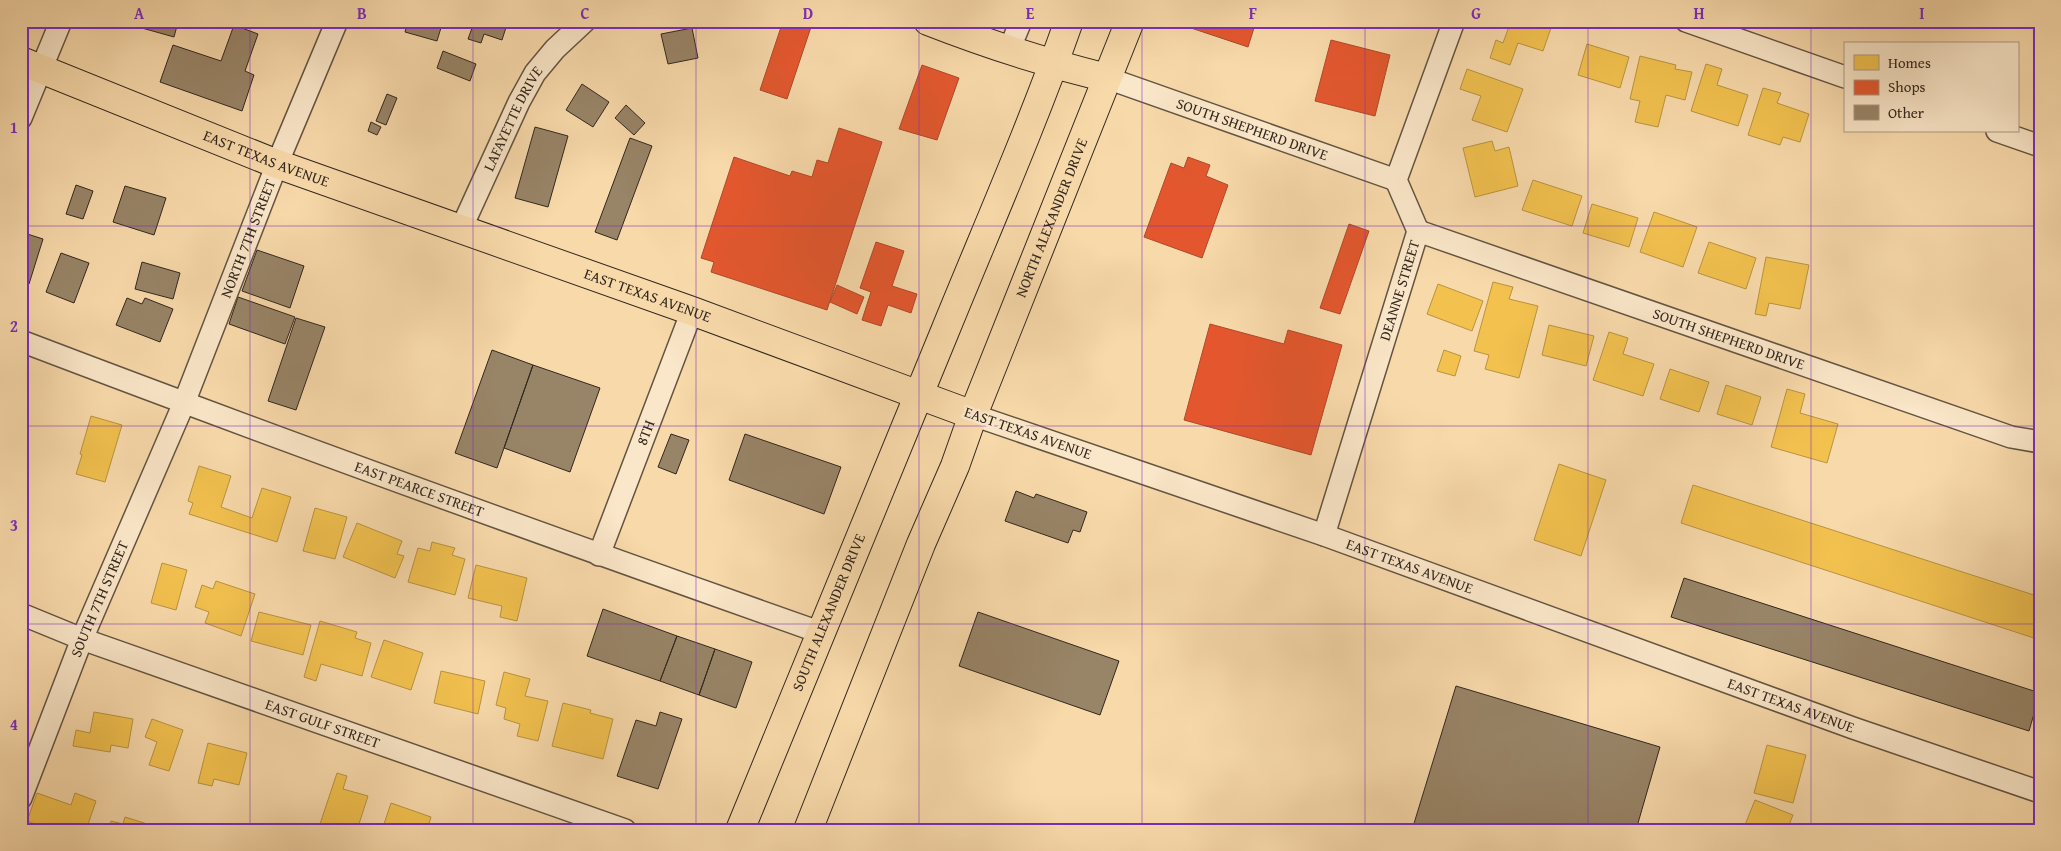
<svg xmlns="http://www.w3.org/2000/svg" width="2061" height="851" font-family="'Gentium Book Plus',serif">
  <rect width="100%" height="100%" fill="#f8d9aa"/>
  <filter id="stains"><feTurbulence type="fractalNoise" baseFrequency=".004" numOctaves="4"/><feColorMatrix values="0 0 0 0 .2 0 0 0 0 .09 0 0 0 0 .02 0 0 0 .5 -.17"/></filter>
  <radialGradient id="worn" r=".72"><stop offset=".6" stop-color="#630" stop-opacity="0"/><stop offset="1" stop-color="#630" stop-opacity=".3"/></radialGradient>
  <path fill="#f2c14e" stroke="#b89340" d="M1511,21H1542L1552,25L1543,51L1518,43L1510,65L1490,58L1496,40L1503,43Z
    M1830,21H1843L1842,25Z
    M1587,44L1629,57L1620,88L1578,75Z
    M1640,56L1676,65L1675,69L1692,72L1685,100L1666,95L1658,127L1635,122L1640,101L1630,99Z
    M1706,64L1722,69L1717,85L1748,95L1738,126L1691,111Z
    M1467,69L1523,89L1507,132L1472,120L1481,96L1460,89Z
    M1763,88L1781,93L1777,103L1809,114L1800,142L1783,137L1780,145L1748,135Z
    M1492,141L1495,151L1509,147L1518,186L1475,197L1463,148Z
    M1533,180L1582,196L1572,226L1522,210Z
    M1592,204L1638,218L1629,247L1583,233Z
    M1654,212L1697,227L1683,267L1640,252Z
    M1709,242L1756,258L1746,289L1698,273Z
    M1766,257L1809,265L1800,309L1769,303L1766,316L1755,314Z
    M1493,282L1513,287L1509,299L1538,306L1519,378L1485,369L1489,355L1474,351Z
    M1438,284L1483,301L1472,331L1427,314Z
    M1549,325L1594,336L1586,366L1542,355Z
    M1609,332L1628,338L1623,354L1654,364L1643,396L1593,380Z
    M1444,350L1461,356L1455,376L1437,371Z
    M1670,369L1709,382L1699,412L1660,399Z
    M1726,385L1761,397L1752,425L1717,414Z
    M1787,389L1805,394L1800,413L1838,424L1827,463L1771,447Z
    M91,416L122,425L105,482L76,474L82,455L80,454Z
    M1559,464L1606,480L1581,556L1534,540Z
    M199,466L231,476L221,507L252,518L262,488L291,497L277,542L189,514L193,503L188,501Z
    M1693,485L2040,597V640L1681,523Z
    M315,508L347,517L335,559L303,551Z
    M357,523L402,541L397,554L404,556L395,578L343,557Z
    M21,526L27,528L21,543Z
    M432,542L455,548L452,555L465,559L455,595L408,582L418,548L430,551Z
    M162,563L187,570L176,610L151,603Z
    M476,565L527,578L517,621L500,617L502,606L468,598Z
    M216,581L255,594L241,636L205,623L209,612L195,607L202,585L213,589Z
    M259,612L311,625L303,655L251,641Z
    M320,621L357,632L355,638L371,643L362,676L321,664L316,681L304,677Z
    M384,640L423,653L411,690L371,677Z
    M441,671L485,681L478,714L434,703Z
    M504,672L530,679L525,696L548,701L538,741L517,736L520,724L504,719L506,708L496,705Z
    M563,703L591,710L590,713L613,719L603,759L552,746Z
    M94,712L133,719L128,748L111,745L110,752L73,746L76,730L90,733Z
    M152,719L183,730L169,771L149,765L157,742L145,737Z
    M208,743L247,753L239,785L214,779L212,786L198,783Z
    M1767,745L1806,755L1793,803L1754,793Z
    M337,773L347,776L343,789L368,796L357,830L341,824L339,830H318Z
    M37,793L71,805L75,793L96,801L86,830H52L27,821Z
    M1755,800L1793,815L1787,830H1743Z
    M391,803L431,817L427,830H382Z
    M125,817L160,828L159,830H109L111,821L123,824Z
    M455,825L467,830H453Z"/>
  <path fill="#e4572e" stroke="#ae4929" d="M783,21H813L787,99L760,90Z
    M1190,21H1235L1254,28L1248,47L1188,27Z
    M1331,40L1390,55L1375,116L1315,101Z
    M922,65L959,78L937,140L899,129Z
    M839,128L882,142L827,310L711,272L714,262L701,258L734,157L790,176L792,171L812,177L817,160L828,163Z
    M1188,157L1210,165L1206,176L1228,185L1202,258L1144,237L1171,163L1184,168Z
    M1349,224L1369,231L1340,314L1320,308Z
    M876,242L904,251L892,286L917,294L911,313L888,305L881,326L862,320L871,292L860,288Z
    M837,285L864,297L857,314L830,302Z
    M1210,324L1284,344L1288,330L1342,345L1311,455L1184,420Z"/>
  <path fill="#988467" stroke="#31271e" d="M117,21H174L178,22L174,37Z
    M297,21H309L308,25Z
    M408,21H443L437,41L405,32Z
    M455,21H508L502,40L484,34L481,43L468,39L472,28Z
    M234,25L258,34L245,71L254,75L242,111L160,82L173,45L221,61Z
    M692,28L698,58L668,64L661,34Z
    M443,51L476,64L470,81L437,68Z
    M582,84L609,102L593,127L566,110Z
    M387,94L397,98L386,125L376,121Z
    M626,105L645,123L634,135L615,118Z
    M371,122L381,127L377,135L368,131Z
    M535,127L568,136L548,207L515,198Z
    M630,138L652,146L617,240L595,232Z
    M76,185L93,191L83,219L66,214Z
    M125,186L166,198L154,235L113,222Z
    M21,232L43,239L29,284L21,281Z
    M257,250L304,266L290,308L242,291Z
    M61,253L89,263L74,303L46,292Z
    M142,262L180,273L173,299L135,289Z
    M238,297L295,317L285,344L229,324Z
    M127,298L142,304L145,298L173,309L160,342L116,325Z
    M296,318L325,327L296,410L268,401Z
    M492,350L533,365L497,468L455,453Z
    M533,365L600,388L570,472L504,448Z
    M671,434L689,440L676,474L658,467Z
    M745,434L841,467L824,514L729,480Z
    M1016,491L1034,498L1036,494L1087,512L1080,532L1073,530L1068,543L1005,521Z
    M1684,578L2040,693L2029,731L1671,617Z
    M603,609L677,636L660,681L587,656Z
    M978,612L1119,661L1100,715L959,666Z
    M677,636L715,649L699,695L660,681Z
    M715,649L752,662L736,708L699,695Z
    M1456,686L1660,747L1636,830H1412Z
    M660,712L682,719L658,789L617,776L636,720L656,726Z"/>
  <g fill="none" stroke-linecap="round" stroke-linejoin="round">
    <g stroke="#635441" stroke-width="24">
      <g id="minor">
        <path d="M1686,21L1845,77"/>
        <path d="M1009,50L1021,21"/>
        <path id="s1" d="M1107,78L1396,180"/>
        <path d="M21,118L61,21"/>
        <path d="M1997,131L2040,146"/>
        <path id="s2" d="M461,229L519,102L535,73L555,49L585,21"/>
        <path id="s3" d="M1418,231L2011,437L2040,442"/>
        <path id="s4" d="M21,341C286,442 552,538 819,632"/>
        <path id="s5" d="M973,415L1324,535L1853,728L2040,792"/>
        <path id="s6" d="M1324,535L1418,231L1396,180L1454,21"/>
        <path id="s7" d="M599,555L692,311"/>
        <path id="s8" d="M21,614L82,639L625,830"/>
        <path id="s9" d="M21,798L82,639L184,403L277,164L337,21"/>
      </g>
    </g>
    <g stroke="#31271e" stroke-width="30">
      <g id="major">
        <path d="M928,21C987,44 1046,63 1107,78"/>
        <path id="s10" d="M21,61L277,164L692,311L973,415"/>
        <path id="s11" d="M740,830C807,663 876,497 945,331C987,228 1032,126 1069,21"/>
        <path id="s12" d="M808,830L921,544L955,466L973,415L1130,21"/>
      </g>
    </g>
    <use href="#minor" stroke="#fae6c8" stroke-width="21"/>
    <use href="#major" stroke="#f8d9aa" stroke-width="28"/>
  </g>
  <path fill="none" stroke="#7b2cbf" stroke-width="1" stroke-opacity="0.55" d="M250,21V830M473,21V830M696,21V830M919,21V830M1142,21V830M1365,21V830M1588,21V830M1811,21V830M21,226H2040M21,426H2040M21,624H2040"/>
  <g text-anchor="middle" stroke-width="5" stroke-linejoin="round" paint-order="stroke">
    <g font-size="15" fill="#31271e" stroke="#fae6c8">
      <text dy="5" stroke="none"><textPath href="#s2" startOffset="122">LAFAYETTE DRIVE</textPath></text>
      <text dy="5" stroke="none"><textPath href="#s1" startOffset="154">SOUTH SHEPHERD DRIVE</textPath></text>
      <text dy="5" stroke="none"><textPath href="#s10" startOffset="264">EAST TEXAS AVENUE</textPath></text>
      <text dy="5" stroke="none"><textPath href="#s12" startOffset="659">NORTH ALEXANDER DRIVE</textPath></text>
      <text dy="5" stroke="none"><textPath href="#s9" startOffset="604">NORTH 7TH STREET</textPath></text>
      <text dy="5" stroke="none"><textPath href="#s6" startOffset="256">DEANNE STREET</textPath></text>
      <text dy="5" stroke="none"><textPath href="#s10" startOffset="669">EAST TEXAS AVENUE</textPath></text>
      <text dy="5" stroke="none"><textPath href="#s3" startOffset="329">SOUTH SHEPHERD DRIVE</textPath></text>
      <text dy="5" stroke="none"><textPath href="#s7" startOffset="131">8TH</textPath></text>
      <text transform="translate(1028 433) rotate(19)" y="5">EAST TEXAS AVENUE</text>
      <text dy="5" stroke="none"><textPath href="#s4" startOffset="425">EAST PEARCE STREET</textPath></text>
      <text dy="5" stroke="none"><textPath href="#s5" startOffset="462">EAST TEXAS AVENUE</textPath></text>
      <text dy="5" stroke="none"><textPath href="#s9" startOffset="214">SOUTH 7TH STREET</textPath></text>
      <text dy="5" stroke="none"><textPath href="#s11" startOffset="235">SOUTH ALEXANDER DRIVE</textPath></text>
      <text dy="5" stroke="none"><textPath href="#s5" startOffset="868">EAST TEXAS AVENUE</textPath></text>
      <text dy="5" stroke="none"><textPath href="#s8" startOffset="321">EAST GULF STREET</textPath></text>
    </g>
  </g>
  <rect width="2061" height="851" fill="none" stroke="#f8d9aa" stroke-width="55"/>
  <rect x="1844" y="42" width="175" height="90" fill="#fae6c8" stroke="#aa9a84"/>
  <rect x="1854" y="55" width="25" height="15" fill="#f2c14e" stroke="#aa9a84"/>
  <text x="1888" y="68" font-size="15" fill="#31271e">Homes</text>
  <rect x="1854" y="80" width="25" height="15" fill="#e4572e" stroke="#aa9a84"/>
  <text x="1888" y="92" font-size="15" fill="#31271e">Shops</text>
  <rect x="1854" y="105" width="25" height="15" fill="#988467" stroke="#aa9a84"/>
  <text x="1888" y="118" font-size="15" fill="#31271e">Other</text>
  <rect x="28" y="28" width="2006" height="796" fill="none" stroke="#7b2cbf" stroke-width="2"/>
  <g font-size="16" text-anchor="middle" font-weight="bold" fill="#7b2cbf">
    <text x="139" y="19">A</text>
    <text x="362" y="19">B</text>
    <text x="585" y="19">C</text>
    <text x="808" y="19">D</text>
    <text x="1030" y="19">E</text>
    <text x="1253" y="19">F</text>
    <text x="1476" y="19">G</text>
    <text x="1699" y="19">H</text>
    <text x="1922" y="19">I</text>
    <text x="14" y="133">1</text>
    <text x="14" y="332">2</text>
    <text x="14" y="531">3</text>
    <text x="14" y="730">4</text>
  </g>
  <rect width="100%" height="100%" filter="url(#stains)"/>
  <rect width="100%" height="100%" fill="url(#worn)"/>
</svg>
